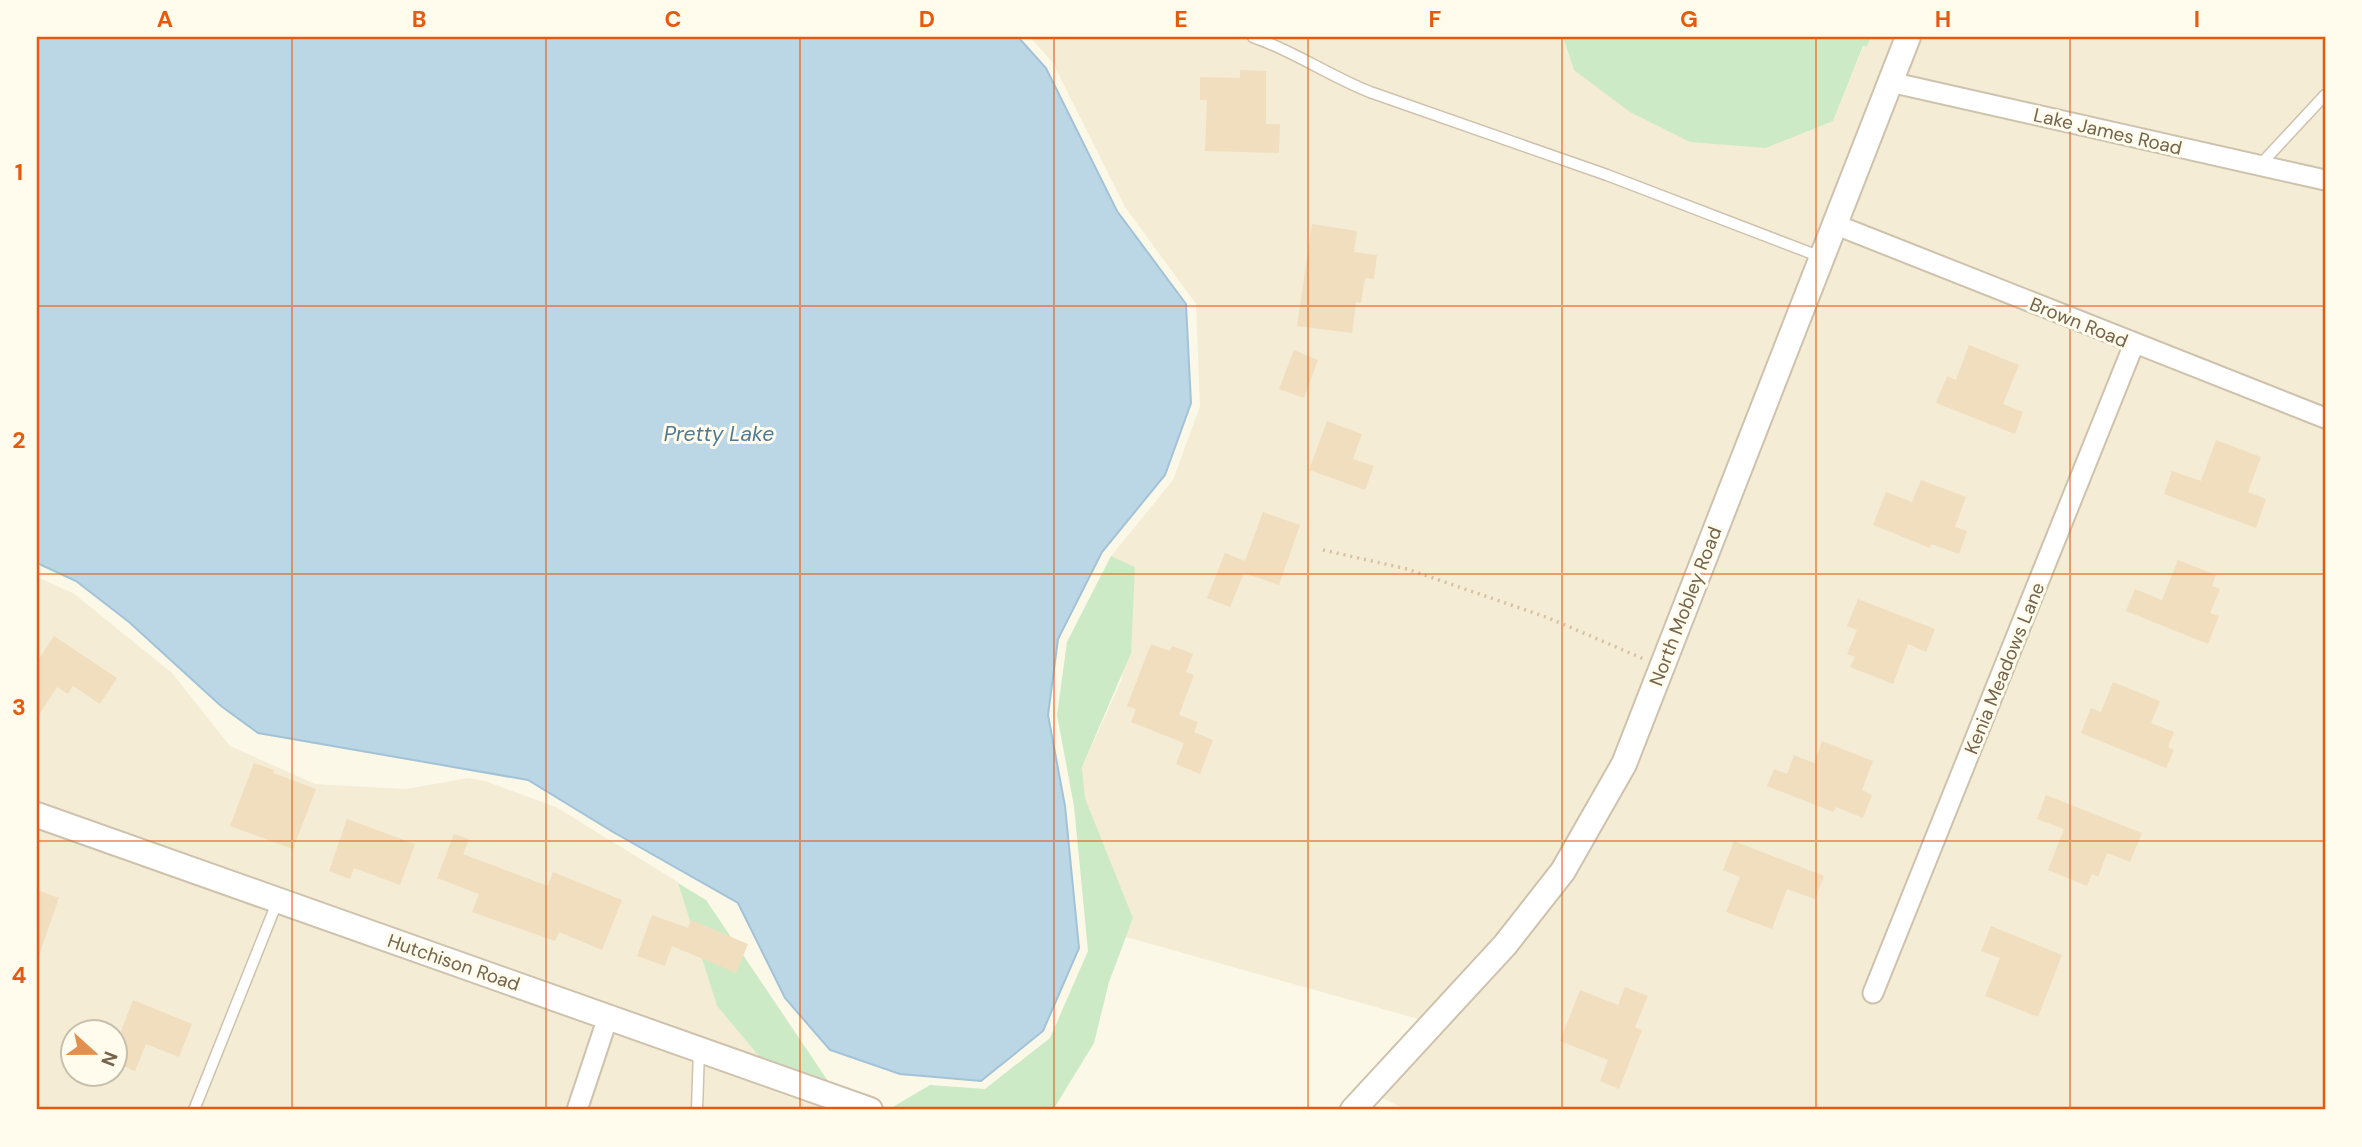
<svg xmlns="http://www.w3.org/2000/svg" width="2362" height="1147" font-family="'DM Sans',sans-serif">
  <rect width="100%" height="100%" fill="#fcf8e7"/>
  <path fill="#f4ecd5" fill-rule="evenodd" d="M1030,37H1563L1574,70L1766,148L1833,121L1864,45L1867,46L1871,37H1895L1614,759L1554,865L1496,939L1422,1020L1126,937L1133,918L1085,798L1082,767L1122,679L1135,567L1111,556L1173,480L1200,406L1196,304L1125,207L1053,63Z
    M1908,37H2325V1110H1406L1377,1095L1566,876Z
    M37,577L73,593L172,673L230,746L315,784L406,789L468,778L485,781L556,807L678,882L717,1006L764,1062L37,805Z
    M37,823L355,937L828,1110H37ZM74,1032H116V1074H74Z"/>
  <path fill="#cceac5" d="M1563,37H1871L1867,46H1863L1833,121L1766,148L1690,142L1630,112L1574,70Z
    M1111,556L1135,567L1131,653L1082,767L1085,798L1133,918L1109,982L1094,1043L1053,1110H899L891,1108L930,1085L985,1089L1050,1038L1088,951L1074,806L1057,715L1067,642Z
    M678,883L706,900L830,1084L764,1062L717,1006Z"/>
  <path fill="#bbd6e5" stroke="#a2c3d7" stroke-width="2" d="M37,37H1018L1046,68L1117,211L1186,304L1191,403L1165,475L1102,552L1058,639L1048,715L1065,806L1079,948L1043,1031L981,1081L900,1074L830,1050L785,998L738,903L613,832L528,780L258,733L221,706L129,622L76,581L37,563Z"/>
  <path fill="#f1debf" d="M1240,70L1266,71V124H1280L1279,153L1205,151L1207,100H1200V77L1240,78Z
    M1312,224L1357,231L1354,252L1377,255L1374,279L1365,278L1361,303L1356,302L1352,333L1297,326Z
    M1969,345L2019,365L2003,404L2023,412L2015,434L1936,403L1947,376L1956,380Z
    M1294,350L1318,360L1304,398L1279,389Z
    M1327,421L1362,434L1353,459L1374,466L1365,490L1309,470Z
    M2216,440L2261,457L2248,492L2266,499L2256,528L2164,494L2172,471L2201,481Z
    M1921,480L1966,497L1955,527L1967,531L1959,554L1931,544L1930,548L1873,525L1886,492L1912,502Z
    M1263,512L1300,525L1279,585L1244,573L1230,607L1207,598L1225,553L1245,561Z
    M2178,560L2216,575L2212,586L2220,589L2210,613L2219,616L2208,644L2126,611L2135,589L2162,600Z
    M1858,599L1935,629L1926,652L1908,644L1893,684L1850,667L1855,657L1847,654L1857,630L1847,626Z
    M54,636L117,678L100,704L73,686L68,694L57,687L37,718V662Z
    M1151,644L1170,651L1172,646L1193,654L1186,672L1194,675L1179,715L1198,722L1194,732L1213,740L1200,774L1176,764L1184,743L1131,722L1136,709L1127,706Z
    M2113,682L2160,701L2151,723L2174,732L2168,747L2174,750L2166,768L2081,733L2091,708L2101,712Z
    M1822,741L1873,761L1862,790L1872,795L1863,818L1836,807L1833,812L1767,786L1774,769L1787,774L1794,755L1814,763Z
    M254,763L274,770L273,773L316,789L293,849L230,826Z
    M2046,795L2142,833L2130,862L2107,853L2098,877L2092,874L2087,886L2048,870L2064,829L2037,819Z
    M347,819L415,844L400,885L354,868L350,879L329,871Z
    M454,834L469,839L463,854L548,886L553,872L622,900L602,950L559,932L555,941L472,912L479,894L437,878Z
    M1734,841L1824,876L1815,899L1787,889L1772,929L1726,912L1740,877L1723,870Z
    M37,890L59,898L39,955H37Z
    M652,915L688,928L691,920L748,944L736,973L672,946L665,966L637,956Z
    M1991,926L2062,955L2038,1017L1985,996L2000,958L1981,951Z
    M1625,987L1648,996L1635,1027L1642,1030L1619,1089L1600,1081L1608,1060L1560,1041L1580,990L1618,1005Z
    M133,1000L192,1024L179,1057L146,1044L135,1071L116,1063V1044Z"/>
  <g fill="none" stroke-linecap="round" stroke-linejoin="round">
    <g stroke="#cec2ad" stroke-width="13">
      <path id="service" d="M1253,37C1294,51 1329,76 1370,92L1607,175L1821,257
        M2260,165L2325,95
        M194,1110L278,900
        M697,1110L699,1049"/>
    </g>
    <g stroke="#cec2ad" stroke-width="23">
      <path id="minor" d="M1890,82L2325,180
        M1834,224L2325,418
        M1873,993L2134,344
        M577,1110L606,1023L612,1017"/>
    </g>
    <g stroke="#cec2ad" stroke-width="28">
      <path id="tertiary" d="M37,815L870,1110
        M1353,1110L1505,945L1563,871L1624,764L1908,37"/>
    </g>
    <path stroke="#d6c1a2" stroke-width="3.5" stroke-dasharray="2 5" stroke-linecap="butt" d="M1323,550L1407,569L1546,617L1644,659"/>
    <use href="#service" stroke="#fff" stroke-width="10"/>
    <use href="#minor" stroke="#fff" stroke-width="19"/>
    <use href="#tertiary" stroke="#fff" stroke-width="24"/>
  </g>
  <path fill="none" stroke="#e8590c" stroke-width="2" stroke-opacity="0.55" d="M292,37V1110M546,37V1110M800,37V1110M1054,37V1110M1308,37V1110M1562,37V1110M1816,37V1110M2070,37V1110M37,306H2325M37,574H2325M37,841H2325"/>
  <g text-anchor="middle" stroke-width="6" stroke-linejoin="round" paint-order="stroke">
    <g font-size="19" fill="#75634b" stroke="#fffced">
      <text transform="translate(2108 131) rotate(13)" y="7">Lake James Road</text>
      <text transform="translate(2079 322) rotate(22)" y="7">Brown Road</text>
      <text transform="translate(1685 606) rotate(-69)" y="7">North Mobley Road</text>
      <text transform="translate(2004 668) rotate(-68)" y="7">Kenia Meadows Lane</text>
      <text transform="translate(454 962) rotate(19)" y="7">Hutchison Road</text>
    </g>
    <g font-size="21" font-style="italic" fill="#4c7a96" stroke="#fffced">
      <text x="719" y="441">Pretty Lake</text>
    </g>
  </g>
  <rect width="2362" height="1147" fill="none" stroke="#fffced" stroke-width="77"/>
  <g transform="translate(94 1053) rotate(111)"><circle r="33" fill="#fffced" stroke="#c8bfac" stroke-width="2"/>
  <path d="M0-5L12 26L0 18L-12 26Z" fill="#e3904f"/>
  <text y="-10" font-size="19" font-weight="bold" text-anchor="middle" fill="#75634b">N</text>
  </g>
  <rect x="38" y="38" width="2286" height="1070" fill="none" stroke="#e8590c" stroke-width="2.5"/>
  <g font-size="23" text-anchor="middle" font-weight="bold" fill="#e8590c">
    <text x="165" y="27">A</text>
    <text x="419" y="27">B</text>
    <text x="673" y="27">C</text>
    <text x="927" y="27">D</text>
    <text x="1181" y="27">E</text>
    <text x="1435" y="27">F</text>
    <text x="1689" y="27">G</text>
    <text x="1943" y="27">H</text>
    <text x="2197" y="27">I</text>
    <text x="19" y="180">1</text>
    <text x="19" y="448">2</text>
    <text x="19" y="715">3</text>
    <text x="19" y="983">4</text>
  </g>
</svg>
